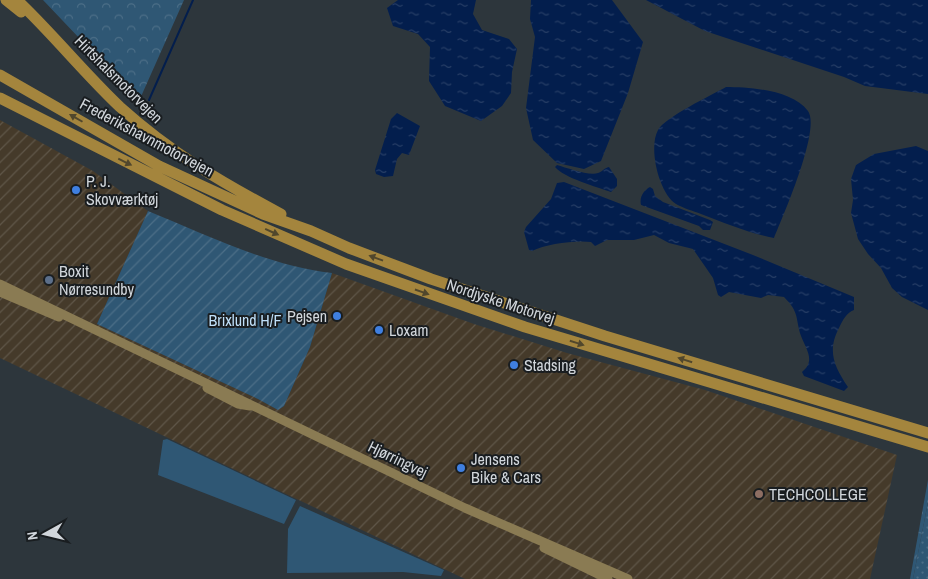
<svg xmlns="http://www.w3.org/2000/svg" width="928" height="579" font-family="'Archivo Narrow',sans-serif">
  <defs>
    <pattern id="industrial-furrows" width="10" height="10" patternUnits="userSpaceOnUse" patternTransform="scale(1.25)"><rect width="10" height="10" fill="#453a2a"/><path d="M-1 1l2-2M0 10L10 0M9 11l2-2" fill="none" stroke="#5f5648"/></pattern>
    <pattern id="forest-crowns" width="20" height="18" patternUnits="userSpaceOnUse" patternTransform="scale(1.25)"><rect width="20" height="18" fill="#2f5774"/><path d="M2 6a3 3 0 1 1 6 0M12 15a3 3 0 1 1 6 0" fill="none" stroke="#4c6e87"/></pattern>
    <pattern id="park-dots" width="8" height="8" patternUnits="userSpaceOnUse" patternTransform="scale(1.25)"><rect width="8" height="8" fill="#2f5774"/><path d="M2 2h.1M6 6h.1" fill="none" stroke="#4c6e87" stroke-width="1.8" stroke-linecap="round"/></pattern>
    <pattern id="garden-furrows" width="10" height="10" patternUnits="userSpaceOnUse" patternTransform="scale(1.25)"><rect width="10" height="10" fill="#2f5774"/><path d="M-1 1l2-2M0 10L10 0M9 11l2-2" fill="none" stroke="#4c6e87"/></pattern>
    <pattern id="water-ripples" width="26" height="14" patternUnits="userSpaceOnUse" patternTransform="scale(1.25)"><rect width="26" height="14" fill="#031e4d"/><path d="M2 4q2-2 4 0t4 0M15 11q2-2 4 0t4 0" fill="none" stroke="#273e66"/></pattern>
  </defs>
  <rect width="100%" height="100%" fill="#2d363c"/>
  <path fill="url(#industrial-furrows)" d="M0,120L93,171L148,211L97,324L258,399L278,410L284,406L310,347L332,273L474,324L567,353L705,390L897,455L870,579H465L0,358Z"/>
  <path fill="#2f5774" d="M167,439L296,500L284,524L158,475L163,440Z
    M300,506L444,570L441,576L403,572L287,573L288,529Z"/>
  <path fill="url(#forest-crowns)" d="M43,0H184L139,101Z
    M928,480V502L913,579H910Z"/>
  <path fill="url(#park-dots)" d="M928,502V579H913Z"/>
  <path fill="url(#garden-furrows)" d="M148,211C207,235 269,266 332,273L310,347L284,406L278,410L258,399L97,324Z"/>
  <path fill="url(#water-ripples)" d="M398,0H476L473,14L482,30L509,39L517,49L512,72L511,93L502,106L481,121L445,106L429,81L430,47L418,34L393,26L387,8Z
    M531,0H612L643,42L628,93L601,161L584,169L557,163L533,140L526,108L535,37L530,19Z
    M646,0H928V94L865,86L844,77L705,31Z
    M726,87C750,87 792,90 808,111C821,129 783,216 774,238C748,233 725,223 701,214C693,211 683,208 676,204C659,193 648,148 658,130C665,117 712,95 726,87Z
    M397,113L420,126L409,155L402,153L397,159L393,176L384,177L376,174L375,170L391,119Z
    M916,146L928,151V310L902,297L892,288L881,268L868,254L858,239L851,213L853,200L851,179L856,165L874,154Z
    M557,165C567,168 589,176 598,173C602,172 604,168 609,167L617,179V186L611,192C597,187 564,178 555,167Z
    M564,182L753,255L854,297V310C846,313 843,320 839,328C827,351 834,366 848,387L844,391L804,376L802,372C816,361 806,349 801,336C795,318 800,313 784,297L768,295L761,298L729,292L721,297L718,295L713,278L693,249L669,243L654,235L634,240H607L595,246L591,242C575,240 546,244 532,251L529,250L524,232L526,227L551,199L557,183Z
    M650,187L653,189L655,196L663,202L710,220L713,222L710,230H703L699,226L641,205C639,197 644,190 650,187Z"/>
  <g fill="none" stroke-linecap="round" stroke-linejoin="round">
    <path stroke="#031e4d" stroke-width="2" d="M149,100L193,0
      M143,116L145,111"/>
    <path stroke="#8a7b53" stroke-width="9" d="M0,284L465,508L628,579
      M0,292L59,317
      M207,388L238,404L250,406
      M544,548L608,579"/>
    <path stroke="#a4853d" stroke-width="11" d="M6,0L21,12
      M17,0C53,34 84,73 120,107C171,153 221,182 281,214
      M0,75L159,166L263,214L311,231L349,248L431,279L605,336L928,433
      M0,98L222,210L346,264L525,327L928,447"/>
  </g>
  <defs><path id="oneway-solid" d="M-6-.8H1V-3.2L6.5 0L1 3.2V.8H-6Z" transform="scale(1.25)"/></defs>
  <g fill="#51472c">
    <use href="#oneway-solid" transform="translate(76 118) rotate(-150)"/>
    <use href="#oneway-solid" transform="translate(125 162) rotate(26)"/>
    <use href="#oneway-solid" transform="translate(272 232) rotate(24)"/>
    <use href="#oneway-solid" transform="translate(376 258) rotate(-160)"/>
    <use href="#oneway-solid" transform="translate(422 292) rotate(19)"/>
    <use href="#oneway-solid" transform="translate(577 343) rotate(17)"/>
    <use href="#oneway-solid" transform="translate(685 360) rotate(-163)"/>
  </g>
  <g fill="#3f7fe0" stroke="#191d20" stroke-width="2">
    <circle cx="76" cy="190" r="5"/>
    <circle cx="337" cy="316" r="5"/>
    <circle cx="379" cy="330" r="5"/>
    <circle cx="514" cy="365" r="5"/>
    <circle cx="461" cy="468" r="5"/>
  </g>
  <circle fill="#5c6f8a" stroke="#191d20" stroke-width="2" cx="49" cy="280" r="5"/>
  <circle fill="#8d6e63" stroke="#191d20" stroke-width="2" cx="759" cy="494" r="5"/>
  <g text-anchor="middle" stroke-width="4" stroke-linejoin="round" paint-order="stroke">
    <g font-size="16" fill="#d1d6db" stroke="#191d20">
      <text transform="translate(119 79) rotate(45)" y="6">Hirtshalsmotorvejen</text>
      <text transform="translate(147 137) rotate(28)" y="6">Frederikshavnmotorvejen</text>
      <text transform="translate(501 301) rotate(18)" y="6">Nordjyske Motorvej</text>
      <text transform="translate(398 459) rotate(26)" y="6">Hjørringvej</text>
    </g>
    <g font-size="16" fill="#d1d6db" stroke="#191d20" text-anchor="start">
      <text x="86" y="187">P. J.<tspan x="86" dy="18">Skovværktøj</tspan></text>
      <text x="59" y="277">Boxit<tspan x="59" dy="18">Nørresundby</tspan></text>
      <text x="327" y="322" text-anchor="end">Pejsen</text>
      <text x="389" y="336">Loxam</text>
      <text x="524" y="371">Stadsing</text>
      <text x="471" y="465">Jensens<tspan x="471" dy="18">Bike &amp; Cars</tspan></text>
      <text x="769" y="500">TECHCOLLEGE</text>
    </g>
    <g font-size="16" fill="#bfdff8" stroke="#191d20">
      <text x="245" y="326">Brixlund H/F</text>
    </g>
  </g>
  <g transform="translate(45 534) rotate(262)" stroke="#191d20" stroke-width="4" paint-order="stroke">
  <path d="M0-4L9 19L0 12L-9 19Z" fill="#d1d6db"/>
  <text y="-8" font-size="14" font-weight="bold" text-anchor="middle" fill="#d1d6db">N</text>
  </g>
</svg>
